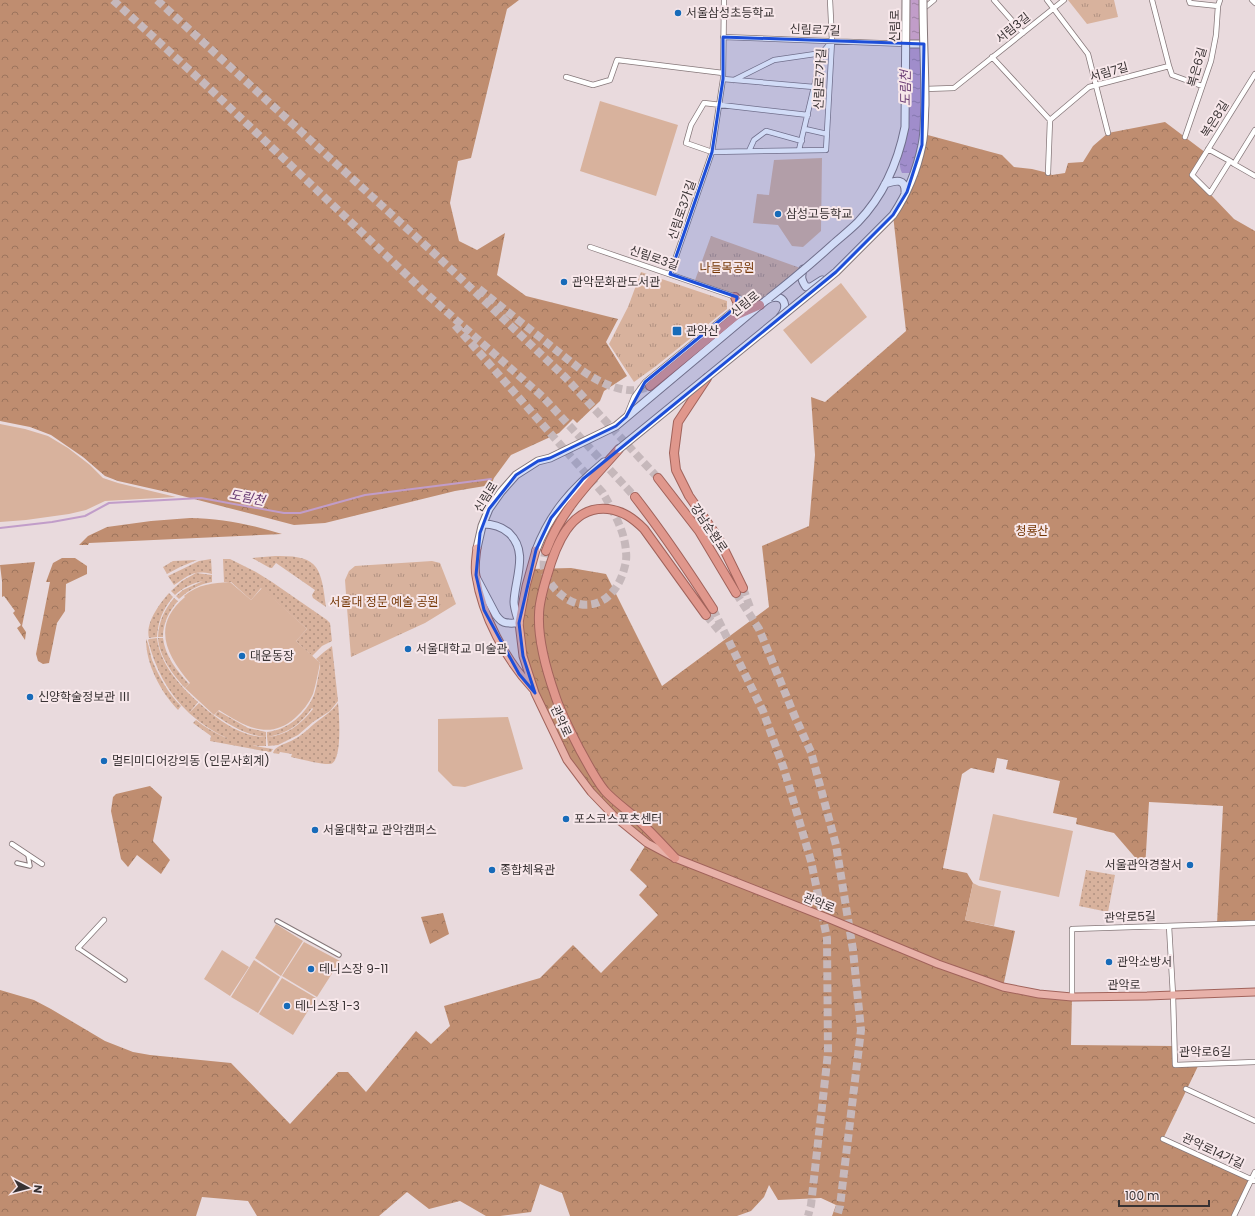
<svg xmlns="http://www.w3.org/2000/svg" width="1255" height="1216" font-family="Poppins,'Noto Sans KR',sans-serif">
  <defs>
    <pattern id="grass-dots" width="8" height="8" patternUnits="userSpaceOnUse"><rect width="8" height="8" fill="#d8b29d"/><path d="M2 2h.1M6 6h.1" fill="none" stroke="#b09181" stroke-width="1.8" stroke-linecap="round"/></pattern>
    <pattern id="forest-crowns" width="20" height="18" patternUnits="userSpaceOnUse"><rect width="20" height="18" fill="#bf8d70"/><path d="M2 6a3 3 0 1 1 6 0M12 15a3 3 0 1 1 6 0" fill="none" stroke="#9c745d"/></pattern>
    <pattern id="park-tufts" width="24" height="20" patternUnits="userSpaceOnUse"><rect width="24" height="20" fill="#d8b29d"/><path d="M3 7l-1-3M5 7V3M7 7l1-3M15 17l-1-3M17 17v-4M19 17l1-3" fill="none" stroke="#b09181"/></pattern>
    <pattern id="water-ripples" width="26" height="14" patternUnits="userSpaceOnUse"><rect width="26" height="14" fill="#c19dc9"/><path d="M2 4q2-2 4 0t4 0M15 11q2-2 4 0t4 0" fill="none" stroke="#9e81a4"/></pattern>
  </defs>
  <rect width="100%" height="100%" fill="#e9dadd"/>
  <path fill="url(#grass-dots)" d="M275,556C319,555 321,567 326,607L313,598L312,595L315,590L276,563L272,568H270L252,558Z
    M211,559L212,574C193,570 190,575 174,585L168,576L199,561Z
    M223,559H230L256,572L272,582L327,620L330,623L332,641L322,646L312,656L296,641L307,629L261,588L251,600L231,582H224Z
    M197,560L180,567L167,574L163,567L173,561Z
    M196,573L212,575V582C199,584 189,590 179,599L176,596L183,590L203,581C193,583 182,588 175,595L171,591L182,581Z
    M169,593L173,597C163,609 158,621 157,637L149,638C145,623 160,603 169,593Z
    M174,598L178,601C169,611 163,623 163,637H158C159,621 164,610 174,598Z
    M157,638C160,664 180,686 198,702L189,713C167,692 155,668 148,640L149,639Z
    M158,638H163C165,656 177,671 189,684L185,688C173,675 159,656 158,638Z
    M146,639C149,644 150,653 152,660C159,677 168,693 181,706L178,710C160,691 146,664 146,639Z
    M332,646L338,701L330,711L313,722L298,735L278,745L268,746L267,737C288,735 300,725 313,709L312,708C301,724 287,734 267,737V732C288,730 306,714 314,695C317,686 318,676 320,667V663L316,659L324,652Z
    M199,703C217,719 240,737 266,737V746C238,747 210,732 189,713Z
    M338,703C339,713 343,763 330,764C323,765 300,759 291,757L292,754L280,752L279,754L273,753C275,746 285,744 291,741C300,737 307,730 314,724C324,716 330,713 338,703Z
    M218,711L248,728L266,732V737C247,736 230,725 215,715Z
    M196,720C219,739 245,745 273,749L271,752H269L210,741L211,736L193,723Z
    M1086,870L1115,875L1108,912L1079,906Z"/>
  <path fill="url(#forest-crowns)" d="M0,0H519L507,9L471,158L458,161L450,203L459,241L477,250L505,233L497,275L526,296L618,319L606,342L627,376L604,391L600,401L577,423L573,419L559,433L511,455L494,478L491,485L455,491L325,523L294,525L171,493L118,481L105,476L83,457L51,435L30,427L0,421Z
    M1165,122L1206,153L1192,175L1234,219L1255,231V923L1217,924L1223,806L1149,802L1145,869L1114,833L1076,824L1077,818L1053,813L1060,781L1006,769L1008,760L997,758L994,773L971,768L962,774L943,868L967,873L973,883L965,920L1015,931L1003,987L1072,997L1071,1045L1174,1046L1175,1065L1199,1064L1163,1139L1251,1179L1234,1216H832L836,1205L821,1198L778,1200L769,1185L764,1197L751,1211L737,1216H570L562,1193L540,1184L531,1212L500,1216H486L460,1201L429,1209L407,1192L379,1216H257L248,1201L202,1197L196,1216H0V990L34,1000L51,1009L105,1041L133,1052L150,1055L231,1063L290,1124L338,1072H348L366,1092L416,1031L431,1044L450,1026L444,1006L540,978L573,945L601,973L658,915L639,895L647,886L630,870L647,843L614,816L567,760L528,672L519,623L530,569L571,568L606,574L662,686L769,607L762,546L809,526L815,455L811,397L825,402L906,331L893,215L900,204L924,134L1002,155L1014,167L1032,169L1048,173L1052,175L1065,173L1068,163L1083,162L1093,146L1108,133Z
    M190,518C221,518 253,525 282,534L89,543L88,545H79L88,536L107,527L151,521Z
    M62,558H75L87,566V574L66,584L65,611L57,623L49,663L43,664L38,661L36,654L50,582H46L53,563Z
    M35,562L22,626L26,632L25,640L17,628L21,625L13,613L15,611L4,596L2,597V581L0,565Z
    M150,786L162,797L153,841L170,860L161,874L137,855L128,867L121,859L111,811L113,797L116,794Z
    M443,913L449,934L430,944L421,917Z"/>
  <path fill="url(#park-tufts)" d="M1068,0H1114L1118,17L1087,24Z
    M711,236L803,269L760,305L694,283Z
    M641,272L727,301V309L656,366L634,382L609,344L628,307Z
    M432,561L440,563L456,604L425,623L351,657L347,608L345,580L349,571L355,566Z"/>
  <path fill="#d8b29d" d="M600,101L678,125L656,196L580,171Z
    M822,158L821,231L803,247L792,246L778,225L753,223L757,194L769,195L774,160Z
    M841,283L867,317L811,364L783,330Z
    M0,424L25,429L48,436L68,448L90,465L103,478L118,483L176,497L105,501L86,510L69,514L26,520L0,522Z
    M230,582L251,600L262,588L307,629L296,641L320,663C318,673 316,684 313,694C309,703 303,711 295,718C269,741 244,726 219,710L214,715L185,688L190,683C166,654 151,626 185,597L184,596C198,584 213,583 230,582Z
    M508,717L523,769L465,787L453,786L438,771V719Z
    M993,814L1073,831L1059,897L979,880Z
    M973,883L979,886L1001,891L994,926L965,920Z
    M276,924L303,941L281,976L255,958Z
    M304,942L340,961L317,997L282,976Z
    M222,950L249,967L230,996L204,979Z
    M254,960L280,977L258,1013L231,997Z
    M282,978L316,998L293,1035L259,1014Z"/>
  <path fill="url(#water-ripples)" d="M908,0H921L922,132L917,156L910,173H902C897,164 902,154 905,144C906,139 907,133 908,128Z"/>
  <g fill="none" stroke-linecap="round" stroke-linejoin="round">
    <path stroke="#c19dc9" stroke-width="2" d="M0,528L52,522L85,516L109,503L201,498L284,513H300L365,495L491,479"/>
    <path stroke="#c6b8bb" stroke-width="8" stroke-dasharray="8 4" stroke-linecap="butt" d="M113,0L208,87L430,297L543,397L635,497
      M157,0L437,256L565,377L658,478
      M479,289L580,369C598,382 627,398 650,386
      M455,325L603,493C613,511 625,531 626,552C627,560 625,566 623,573C612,606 581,616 556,590C551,585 546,577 544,569C543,563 544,557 546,551
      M743,588L751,610
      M736,593L759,629L795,717L811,752L836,845L853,950L861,1030L840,1206L837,1216
      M713,609L763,711L784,769L811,861L827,938L828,1053L811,1205L808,1216
      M706,615L721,633"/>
    <g stroke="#86787a" stroke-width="5.5">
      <path id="pedestrian" d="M17,863L30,866L28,855
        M277,921L339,955
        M78,948L125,980"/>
    </g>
    <g stroke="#86787a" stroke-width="6">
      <path id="minor" d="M994,0L1023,33
        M1047,0L1088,54L1108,133
        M1189,0L1190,3L1218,6
        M1252,0L1255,3
        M923,9L934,0
        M723,37L906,44
        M992,57L1050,120
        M1169,66L1172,75L1202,86
        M1255,74L1192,175L1210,193L1230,161L1234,164L1255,130
        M566,77L593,85L610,80L617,60L723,73
        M723,79L814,87
        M734,80L774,60L822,53
        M925,89L954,88L1064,0
        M808,115L704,103L691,125L686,143L712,152L826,150L832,41L830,0
        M805,129L827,134
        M1185,137L1211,61L1216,35L1218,6L1220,0
        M1208,149L1230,161
        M799,150L822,53L832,41
        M749,151L754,140L766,131L802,141
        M1234,164L1255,176
        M1048,173L1050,120L1089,87L1169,66L1152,0
        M590,247L759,305
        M670,274L712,152L723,79L724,0
        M626,417L634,397L645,382L733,310L736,304
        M12,844L42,864
        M1169,926L1173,995L1175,1065L1255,1062
        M78,948L104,920
        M1072,997V929L1255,923
        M1186,1089L1255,1121
        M1163,1139L1255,1181
        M1234,1216L1255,1172"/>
    </g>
    <g stroke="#86787a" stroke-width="9">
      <path id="secondary" d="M906,44H922
        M803,269C801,277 801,280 806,287H811L822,280
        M477,548L482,526L489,509L501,492L516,475L538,461L550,458L616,426L760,305C763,303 767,299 771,298C786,294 788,308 780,317
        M536,550C551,511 572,489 604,462
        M477,579L496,615C503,625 507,623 519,623C517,616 514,608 514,602C515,578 529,552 509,533C501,526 493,524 483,524"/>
    </g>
    <g stroke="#a1635b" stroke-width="9">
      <path id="primary" d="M477,548C476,557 474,567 476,576C482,616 506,660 533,689
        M536,550L526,586L519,623L523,656L535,693L567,760L591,792L614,816L647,843L675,858L825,917L938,964L1003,987L1039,994L1072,997L1147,996L1255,992"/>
    </g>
    <g stroke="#a1635b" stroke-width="10">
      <path id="trunk" d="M735,297L739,306L737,315
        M707,378L678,422L674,453L676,470L689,496L719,539L743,588
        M650,386L737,315L760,305
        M658,478L699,531L736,593
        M635,497C663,533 688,570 713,609
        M546,551C561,510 590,482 619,449
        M675,858C663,845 650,831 637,819C627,810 614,801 605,791C595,779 588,764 580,750C571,732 561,714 555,695C547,672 538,639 539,615C539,602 543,589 547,576C555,547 570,505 608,509C623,511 633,518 644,529L706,615"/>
    </g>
    <use href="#pedestrian" stroke="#fff" stroke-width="3.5"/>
    <use href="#minor" stroke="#fff" stroke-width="4.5"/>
    <use href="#secondary" stroke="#fff" stroke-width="7"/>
    <use href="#primary" stroke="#e8b1a9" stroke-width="7"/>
    <use href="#trunk" stroke="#e0978c" stroke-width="8"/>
    <g stroke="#86787a" stroke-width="9" stroke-linecap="butt">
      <path id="secondary-bridge" d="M885,184C896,180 906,178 905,193
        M769,298C791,281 812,263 832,245C841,237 850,230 858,222C883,196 898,162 905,127L906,0
        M619,449L836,272L893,215C907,194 917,170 922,145C925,132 924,118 925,105C925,70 923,35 923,0"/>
    </g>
    <use href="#secondary-bridge" stroke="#fff" stroke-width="7"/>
  </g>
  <path fill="#1d4ed8" fill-opacity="0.2" stroke="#1d4ed8" stroke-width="3" stroke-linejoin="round" d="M723,37L924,44L922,145L907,192L893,215L836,272L583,479L551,518L536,550L519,623L523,656L535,693L519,674L484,610L476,575L480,533L489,509L516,475L538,461L550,458L616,426L626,417L645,382L736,307L737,297L670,274L712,152L723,79Z"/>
  <g fill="#176bb9" stroke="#f7e7ea" stroke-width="1.5">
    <circle cx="678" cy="13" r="4"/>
    <circle cx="778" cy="214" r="4"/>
    <circle cx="564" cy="282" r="4"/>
    <rect x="672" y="326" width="10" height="10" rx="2"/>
    <circle cx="408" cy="649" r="4"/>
    <circle cx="242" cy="656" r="4"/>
    <circle cx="30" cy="697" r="4"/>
    <circle cx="104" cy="761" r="4"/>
    <circle cx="566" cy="819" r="4"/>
    <circle cx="315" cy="830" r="4"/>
    <circle cx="1190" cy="865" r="4"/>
    <circle cx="492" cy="870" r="4"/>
    <circle cx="1109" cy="962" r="4"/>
    <circle cx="311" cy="969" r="4"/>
    <circle cx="287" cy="1006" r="4"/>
  </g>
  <g text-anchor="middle" stroke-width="4" stroke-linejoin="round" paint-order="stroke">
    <g font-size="12" fill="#383233" stroke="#f7e7ea" text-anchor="start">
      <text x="686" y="17">서울삼성초등학교</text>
      <text x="786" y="218">삼성고등학교</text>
      <text x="572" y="286">관악문화관도서관</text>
      <text x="686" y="335">관악산</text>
      <text x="416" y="653">서울대학교 미술관</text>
      <text x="250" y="660">대운동장</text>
      <text x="38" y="701">신양학술정보관 Ⅲ</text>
      <text x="112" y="765">멀티미디어강의동 (인문사회계)</text>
      <text x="574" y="823">포스코스포츠센터</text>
      <text x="323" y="834">서울대학교 관악캠퍼스</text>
      <text x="1182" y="869" text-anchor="end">서울관악경찰서</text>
      <text x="500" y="874">종합체육관</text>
      <text x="1117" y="966">관악소방서</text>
      <text x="319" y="973">테니스장 9-11</text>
      <text x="295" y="1010">테니스장 1-3</text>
    </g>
    <g font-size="12" fill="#383233" stroke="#f7e7ea">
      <text transform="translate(895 26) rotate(-90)" y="4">신림로</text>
      <text transform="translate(1013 28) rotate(-39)" y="4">서림3길</text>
      <text transform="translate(815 30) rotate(2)" y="4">신림로7길</text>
      <text transform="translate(1197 67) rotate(-74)" y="4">복은6길</text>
      <text transform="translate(1109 72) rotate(-16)" y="4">서림7길</text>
      <text transform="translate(820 79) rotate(-87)" y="4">신림로7가길</text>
      <text transform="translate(1215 119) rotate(-58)" y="4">복은8길</text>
      <text transform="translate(682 210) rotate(-71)" y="4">신림로3가길</text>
      <text transform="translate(654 258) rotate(19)" y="4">신림로3길</text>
      <text transform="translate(745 304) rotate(-39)" y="4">신림로</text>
      <text transform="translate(486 497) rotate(-58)" y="4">신림로</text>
      <text transform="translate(709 528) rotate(56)" y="4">강남순환로</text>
      <text transform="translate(561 721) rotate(65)" y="4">관악로</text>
      <text transform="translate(819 903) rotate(22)" y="4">관악로</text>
      <text transform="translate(1130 917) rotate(-2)" y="4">관악로5길</text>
      <text x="1124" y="989">관악로</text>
      <text x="1205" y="1056">관악로6길</text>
      <text transform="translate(1213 1151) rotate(25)" y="4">관악로14가길</text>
    </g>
    <g font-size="12" fill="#743604" stroke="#f7e7ea">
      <text x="727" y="272">나들목공원</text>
      <text x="1032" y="535">청룡산</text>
      <text x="384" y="606">서울대 정문 예술 공원</text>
    </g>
    <g font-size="13" font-style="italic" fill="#673971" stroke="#f7e7ea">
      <text transform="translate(905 88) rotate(-90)" y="5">도림천</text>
      <text transform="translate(247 497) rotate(11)" y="5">도림천</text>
    </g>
  </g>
  <g transform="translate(28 1188) rotate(97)" stroke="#f7e7ea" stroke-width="3" paint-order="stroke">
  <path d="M0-3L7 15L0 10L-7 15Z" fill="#383233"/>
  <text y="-6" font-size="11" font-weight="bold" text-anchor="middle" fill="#383233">N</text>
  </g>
  <path d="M1119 1200v6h90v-6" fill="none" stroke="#383233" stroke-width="2"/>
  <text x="1125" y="1200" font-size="12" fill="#383233" stroke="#f7e7ea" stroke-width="3" paint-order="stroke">100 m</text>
</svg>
